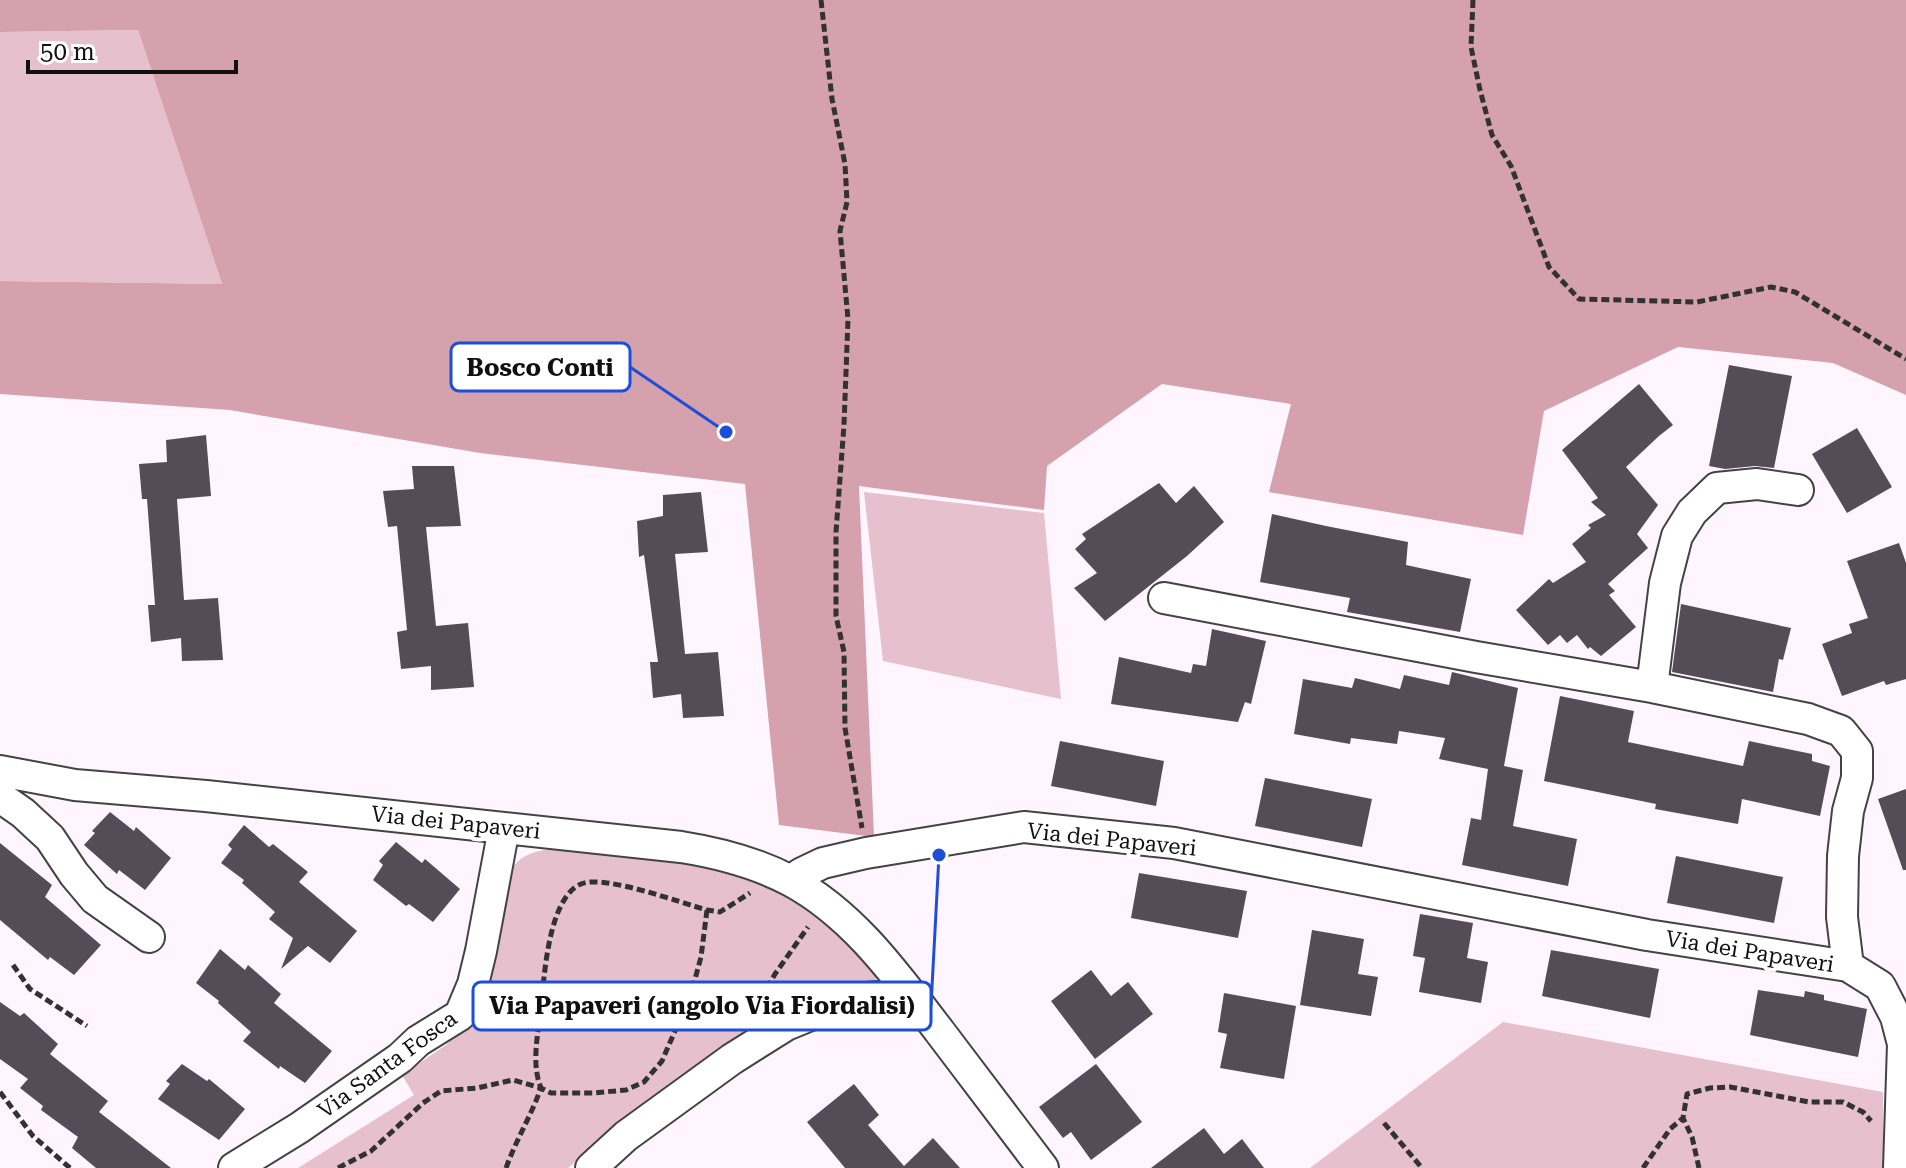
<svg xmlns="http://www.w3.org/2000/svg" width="1906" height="1168" font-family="'Roboto Serif',serif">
  <rect width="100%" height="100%" fill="#fef5fe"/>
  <path fill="#e6c0cc" d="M138,30L222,284L0,281V32Z
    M864,492L1044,513L1061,699L883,661Z
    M554,848L692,863L754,878L799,901L841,931L877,974L876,980C864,988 847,987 833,991C814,997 797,1004 779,1012L615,1129L568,1168H298L414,1095L402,1075L446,1045L471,1021L509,873C520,854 533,852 554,848Z
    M1503,1022L1883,1092V1168H1310Z"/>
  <path fill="#d5a1ad" d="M0,0H1906V395L1833,363L1678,347L1544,411L1523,535L1269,492L1291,404L1162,384L1047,466L1044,510L859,486L874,837L779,825L745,484L480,453L230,410L0,394V281L222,284L138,30L0,32Z"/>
  <path fill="#544d58" d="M1729,365L1792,376L1774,468L1755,466L1725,469L1709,466Z
    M1639,384L1673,425L1659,436L1626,467L1658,505L1637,534L1648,548L1608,584L1615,591L1609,595L1636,627L1601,656L1590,647L1588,649L1577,635L1567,643L1560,635L1548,645L1516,610L1549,579L1553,583L1586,562L1572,544L1591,528L1588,525L1606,515L1591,502L1598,498L1562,450Z
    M1857,428L1892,487L1847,513L1812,454Z
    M206,435L211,496L177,499L184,600L218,598L223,660L182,661L181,638L151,642L148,605H155L147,499H142L139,464L167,462L166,440Z
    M412,466H454L461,526L426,527L436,626L468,623L474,687L431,690V666L401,669L397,632L407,630L397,526L388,527L383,491L414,489Z
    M1159,483L1176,503L1194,486L1224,522L1187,556L1105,621L1074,588L1097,573L1075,549L1086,539L1082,534Z
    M701,492L708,552L675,554L685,654L718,652L724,716L683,718L681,694L653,698L650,662H658L644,555L639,557L637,521L663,516V495Z
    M1272,514L1326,526L1408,542L1406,565L1471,579L1460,632L1347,612L1350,598L1260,582Z
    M1899,543L1906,563V679L1886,685L1884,681L1842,696L1822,644L1852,633L1849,624L1868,618L1847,561Z
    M1681,604L1791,628L1783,660L1779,659L1773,692L1672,672Z
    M1212,629L1266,641L1251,704L1245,702L1238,722L1111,704L1119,657L1191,673L1193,664L1206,666Z
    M1452,672L1518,688L1504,766L1523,770L1513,826L1577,839L1568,886L1462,865L1471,818L1481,820L1488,769L1439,759L1445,738L1399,731L1397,744L1351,738L1350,744L1294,734L1303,679L1352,688L1355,678L1400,689L1404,675L1449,685Z
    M1560,696L1634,711L1628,742L1743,766L1749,741L1812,754V761L1830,766L1820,816L1742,799L1738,824L1655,809L1656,804L1544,781Z
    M1060,741L1164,761L1156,806L1051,786Z
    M1265,778L1372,799L1362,847L1255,826Z
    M1906,789V870H1903L1878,799Z
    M110,812L134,831L136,827L171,858L145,890L119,870L117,874L84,845L95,833L92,831Z
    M244,825L269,847L273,844L308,872L299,882L357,931L330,963L308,946L281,969L293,938L269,919L275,912L242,883L244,880L221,863L232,849L228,845Z
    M396,842L422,863L425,859L460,889L433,922L409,904L406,906L373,880L383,865L379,861Z
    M0,843L52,885L45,897L101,945L74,975L50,957L48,960L0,920Z
    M1676,856L1783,877L1774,923L1667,903Z
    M1139,873L1247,891L1238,938L1131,918Z
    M1420,914L1473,923L1467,958L1488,962L1481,1003L1419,992L1425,958L1413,956Z
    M1312,930L1364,939L1358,974L1378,977L1371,1016L1300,1005Z
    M220,949L245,970L248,965L281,994L274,1003L332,1051L305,1083L280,1066L279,1069L243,1041L251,1032L218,1003L219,1001L196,983Z
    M1551,950L1659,969L1650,1018L1542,996Z
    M1091,970L1111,996L1128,982L1153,1014L1095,1059L1051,1001Z
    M1758,990L1804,997L1805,991L1824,995V1000L1867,1009L1858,1057L1750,1035Z
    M1224,993L1296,1006L1284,1079L1220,1068L1227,1034L1218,1032Z
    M0,1002L20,1016L24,1013L58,1044L50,1054L108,1101L99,1112L171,1168H96L72,1148L78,1137L41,1110L43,1106L20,1088L28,1079L0,1059Z
    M182,1064L207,1081L209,1079L245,1109L219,1140L158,1099L170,1084L166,1081Z
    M1096,1064L1142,1122L1091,1160L1071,1132L1063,1138L1039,1107Z
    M854,1084L879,1115L868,1125L904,1166L933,1138L960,1168H845L807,1122Z
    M1204,1128L1224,1154L1242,1139L1264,1168H1151Z"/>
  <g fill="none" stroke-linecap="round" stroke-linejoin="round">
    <g stroke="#434343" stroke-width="34">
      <path id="minor" d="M1164,598L1476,657L1652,687L1808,719L1841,731L1857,751V778L1848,811L1843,856L1842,917L1848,966
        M1652,687L1665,583L1677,536L1692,512L1717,488L1757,484L1798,490
        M0,771L75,785L206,796L681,847C719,853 757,863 791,881C854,915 897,976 940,1032C974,1077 1009,1123 1043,1168
        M0,797L23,813L50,838L74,874L95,899L149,937
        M791,881L802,873L823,863L866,853L1024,827L1174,843L1647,935L1848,966L1880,986L1896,1017L1903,1044L1899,1168
        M234,1168L299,1128L400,1058L418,1041L460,1015L473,984L481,951L504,828
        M591,1168L626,1136L732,1059L786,1025L825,1009L867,998L910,994"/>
    </g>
    <path stroke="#323232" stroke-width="5" stroke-dasharray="8 4" stroke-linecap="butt" d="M821,0L832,99L845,164L847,202L840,231L848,319L844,425L836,532V616L844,652L845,728L862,828
      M1473,0L1471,47L1480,90L1492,135L1511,166L1549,267L1579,299L1697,302L1771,287L1795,292L1906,359
      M13,965L30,989L87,1026
      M755,1009L775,974L808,927
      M0,1092L33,1136L70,1168
      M1384,1123L1422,1168
      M338,1168L371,1151L423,1103L441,1091L477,1088L513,1080L541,1088L551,1093H593L626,1090L644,1082L662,1061L691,994L701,957L707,910
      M506,1168C516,1140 531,1116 541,1088C531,1064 538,1034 541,1009C544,978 548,898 581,884C604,874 681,903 707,910L720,912L750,893
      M1643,1168L1670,1129L1683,1118
      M1699,1168L1692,1137L1683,1118L1687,1094L1710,1088L1730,1087L1809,1102H1843L1863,1112L1871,1121"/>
    <use href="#minor" stroke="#fff" stroke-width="30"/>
  </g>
  <g text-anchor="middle" stroke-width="8" stroke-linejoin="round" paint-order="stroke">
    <g font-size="22" fill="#101010" stroke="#fff">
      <text transform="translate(456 822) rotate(6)" y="8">Via dei Papaveri</text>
      <text transform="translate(1112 839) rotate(6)" y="8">Via dei Papaveri</text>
      <text transform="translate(1750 951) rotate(9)" y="8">Via dei Papaveri</text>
      <text transform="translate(387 1064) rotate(-36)" y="8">Via Santa Fosca</text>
    </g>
  </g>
  <path fill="none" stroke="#1d4ed8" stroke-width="3" d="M726 432L630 367M939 855L931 1006"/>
  <g fill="#1d4ed8" stroke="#fff" stroke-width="3">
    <circle cx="726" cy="432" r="8"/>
    <circle cx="939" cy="855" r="8"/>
  </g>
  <g fill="#fff" stroke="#1d4ed8" stroke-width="3">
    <rect x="451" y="343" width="179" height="48" rx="8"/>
    <rect x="473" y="982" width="458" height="48" rx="8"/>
  </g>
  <g font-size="24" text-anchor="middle" font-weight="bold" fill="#101010">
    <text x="540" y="376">Bosco Conti</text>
    <text x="702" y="1014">Via Papaveri (angolo Via Fiordalisi)</text>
  </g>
  <path d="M28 60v12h208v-12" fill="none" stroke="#101010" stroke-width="4"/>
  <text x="40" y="60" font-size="24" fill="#101010" stroke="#ffffff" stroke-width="6" paint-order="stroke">50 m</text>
</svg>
